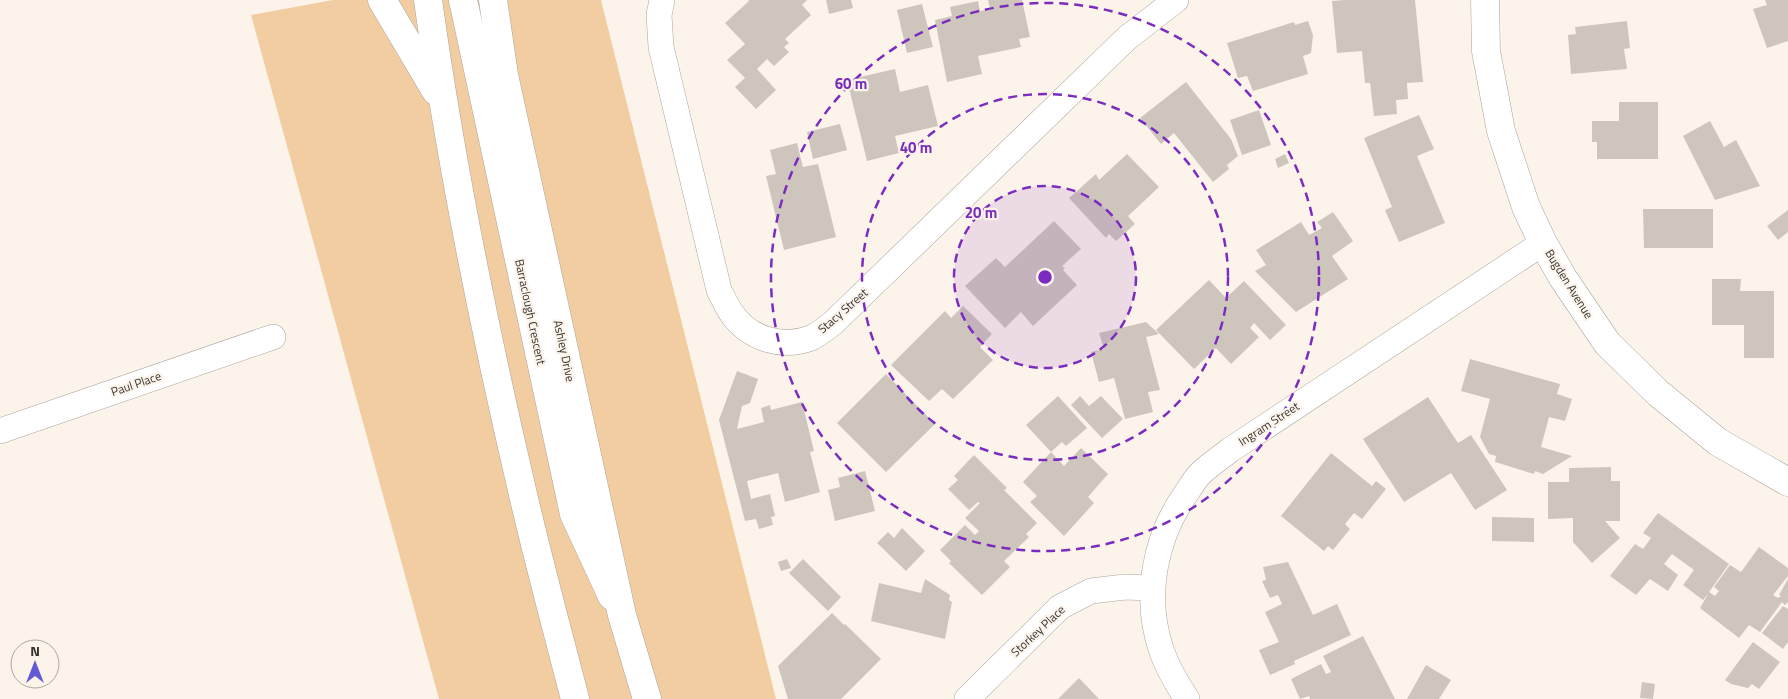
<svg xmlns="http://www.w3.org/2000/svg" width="1788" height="699" font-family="'Titillium Web',sans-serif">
  <rect width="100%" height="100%" fill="#fcf4eb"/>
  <path fill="#f2cda1" d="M333,0H601L776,699H439L251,15Z"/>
  <path fill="#cec6bd" d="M748,0H807L802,5L811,15L785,39L789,43L784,47L789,52L774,66L767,59L757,69L776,90L756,109L735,87L745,78L727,60L745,44L725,23L749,1Z
    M826,0H851L853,8L829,14Z
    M988,0H1022L1030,37L1019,39L1021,47L978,56L982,74L947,82L935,20L952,16L950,7L978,1L980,11L990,9Z
    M1344,0H1415L1423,82L1407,83L1408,99L1396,100L1397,114L1374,116L1370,83H1365L1362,51L1337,53L1332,1Z
    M1765,0H1788V41L1767,48L1753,9L1767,5Z
    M922,4L933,47L907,53L897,10Z
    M1308,21L1313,35L1311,53L1303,56L1308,74L1253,91L1247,76L1238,78L1227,43L1294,22L1295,25Z
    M1627,21L1630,48L1624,49L1627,69L1571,74L1568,35L1576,34L1575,27Z
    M895,69L900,92L928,85L938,126L895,136L899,153L867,161L847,80Z
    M1186,82L1231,139L1238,156L1227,165L1229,169L1213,182L1174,133L1161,144L1140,118Z
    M1619,102H1658V159H1597V142H1592V121H1619Z
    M1259,110L1271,145L1242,155L1230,120Z
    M1419,115L1434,149L1417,156L1445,223L1399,242L1385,210L1392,207L1364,138Z
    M1710,121L1724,147L1736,140L1760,186L1715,200L1683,136Z
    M840,124L847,150L813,159L807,132Z
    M797,143L803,167L818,164L836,237L784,250L766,176L776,174L770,150Z
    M1127,154L1159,187L1128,216L1135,224L1116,241L1109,234L1106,238L1069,198L1096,174L1099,180Z
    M1285,154L1289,163L1278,168L1275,159Z
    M1643,209H1713V248H1644Z
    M1788,210V232L1778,240L1767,226Z
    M1333,212L1353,241L1332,256L1348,279L1296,312L1255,271L1266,265L1256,250L1301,222L1309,235L1322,228L1317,222Z
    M1054,221L1081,249L1062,266L1065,268L1063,270L1077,285L1033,326L1021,312L1005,328L965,286L996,258L1005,267Z
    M1712,279H1741L1740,291H1774V358H1744V325H1712Z
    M1209,280L1226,298L1244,281L1286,325L1270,340L1254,323L1250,328L1259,337L1231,364L1216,348L1194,369L1156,330Z
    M963,306L992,334L980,347L993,360L953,399L942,389L929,401L891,365L945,311L951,318Z
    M1146,322L1159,334L1146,337L1160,390L1148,392L1153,412L1125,419L1114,378L1099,382L1091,352L1104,349L1099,333Z
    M1470,359L1560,384L1557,394L1572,399L1565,421L1549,417L1541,447L1572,456L1543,474L1535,471L1534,474L1495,462L1496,456L1489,454L1480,437L1490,399L1461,391Z
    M737,371L758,379L750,403L742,406L737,429L764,422L761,408L770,405L771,410L802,402L814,451L810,452L820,492L785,502L778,473L747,481L751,499L770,494L775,516L771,517L773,525L759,529L756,519L745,521L719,420Z
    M886,374L935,424L886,472L837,423Z
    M1058,396L1087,428L1066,446L1062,442L1051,452L1026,425Z
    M1080,396L1089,406L1101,396L1123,419L1102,438L1071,405Z
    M1428,397L1458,443L1471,435L1507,490L1475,510L1451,473L1404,502L1363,439Z
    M1081,448L1108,474L1088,497L1094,503L1064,536L1030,502L1037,496L1023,482L1051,452L1064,466Z
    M1331,453L1372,486L1376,481L1386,489L1362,519L1354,513L1345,524L1350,529L1333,550L1328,546L1324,551L1281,516Z
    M974,455L1007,488L1004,490L1037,523L1026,534L1029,537L1004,561L1010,567L982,595L949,563L951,561L940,550L965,525L975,535L979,531L965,518L980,503L978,502L969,510L948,489L958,480L954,476Z
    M1611,467V481H1620V521H1605L1620,538L1592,563L1573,542V518L1548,519V482H1569V468Z
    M865,471L875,511L835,521L828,490L840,487L838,478Z
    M1658,513L1729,564L1709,592L1715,596L1719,591L1714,587L1730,565L1741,572L1759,547L1788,568V576L1773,595L1778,598L1781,596L1779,595L1788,579V602L1785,605L1782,602L1760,632L1749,625L1739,638L1700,608L1708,594L1703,600L1683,585L1694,570L1672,554L1664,564L1678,575L1668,591L1650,579L1636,595L1610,576L1635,544L1643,549L1651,538L1643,533Z
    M1492,517L1534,518V542L1492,541Z
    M902,528L925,551L906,571L877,543L888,532L894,538Z
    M787,559L791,568L781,571L778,562Z
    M803,559L841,597L828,611L789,573Z
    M1288,562L1313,615L1337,604L1351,635L1294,661L1295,664L1270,675L1259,650L1279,642L1265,612L1282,604L1278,595L1270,598L1262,581L1266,580L1263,567Z
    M925,579L950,595L949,600L952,602L945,639L871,621L879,583L921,593Z
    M1783,606L1788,609V642L1783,649L1762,633Z
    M832,613L844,625L845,624L881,659L841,699H788L778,666Z
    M1363,636L1395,699H1310L1309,696L1300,699L1291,679L1321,664L1326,674L1331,672L1323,656Z
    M1753,642L1780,662L1759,689L1752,684L1748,688L1731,684L1725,680Z
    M1426,665L1451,680L1439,699H1407Z
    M1079,678L1099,699H1058Z
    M1642,682L1655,684L1653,699L1640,698Z"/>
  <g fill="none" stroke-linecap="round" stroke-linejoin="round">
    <g stroke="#aba49b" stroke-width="26">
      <path id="minor" d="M662,0L659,15L661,47L719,290C723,298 727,307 732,314C750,339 782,349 811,338C818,335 826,328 833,323L1127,38L1176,0
        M0,431L273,337
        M967,699L1060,607L1091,591L1125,587L1152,588
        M1187,699C1177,684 1168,669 1162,652C1143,598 1154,538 1187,492C1191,486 1195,479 1200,474C1209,465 1220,458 1230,450L1543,243"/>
    </g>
    <g stroke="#aba49b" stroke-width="29">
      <path id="tertiary" d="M463,0L574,514L612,596
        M1485,0L1486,51L1501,131L1526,207L1543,243L1563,278L1607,343L1658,393L1718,442L1788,482"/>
    </g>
    <g stroke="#aba49b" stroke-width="29">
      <path id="secondary" d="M382,0L436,91
        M428,0C451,165 484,328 522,490C538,560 557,629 575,699
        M493,0L504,75L622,615L647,699"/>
    </g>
    <use href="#minor" stroke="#fff" stroke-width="25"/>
    <use href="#tertiary" stroke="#fff" stroke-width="28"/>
    <use href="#secondary" stroke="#fff" stroke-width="28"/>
  </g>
  <circle cx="1045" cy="277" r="91" fill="#7b2cbf" fill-opacity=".12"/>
  <g fill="none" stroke="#7b2cbf" stroke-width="2.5" stroke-dasharray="9 6">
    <circle cx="1045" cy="277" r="91"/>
    <circle cx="1045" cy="277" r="183"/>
    <circle cx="1045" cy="277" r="274"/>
  </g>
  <g text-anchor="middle" stroke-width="4.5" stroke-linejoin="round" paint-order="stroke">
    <g font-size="12" fill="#373430" stroke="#fcf4eb">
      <text transform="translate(1569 284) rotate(58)" y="4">Bugden Avenue</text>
      <text transform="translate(843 311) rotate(-41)" y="4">Stacy Street</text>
      <text transform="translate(530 312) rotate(78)" y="4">Barraclough Crescent</text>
      <text transform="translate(564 351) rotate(78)" y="4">Ashley Drive</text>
      <text transform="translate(136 384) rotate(-19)" y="4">Paul Place</text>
      <text transform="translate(1269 424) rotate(-33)" y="4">Ingram Street</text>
      <text transform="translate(1038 631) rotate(-43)" y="4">Storkey Place</text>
    </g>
  </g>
  <circle cx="1045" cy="277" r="8" fill="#7b2cbf" stroke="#fcf4eb" stroke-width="2.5"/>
  <g font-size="15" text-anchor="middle" font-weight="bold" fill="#7b2cbf" stroke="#fcf4eb" stroke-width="4.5" stroke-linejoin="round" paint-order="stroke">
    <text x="851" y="89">60 m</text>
    <text x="916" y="153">40 m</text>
    <text x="981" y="218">20 m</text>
  </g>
  <g transform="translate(35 664)"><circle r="24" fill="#fcf4eb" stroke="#ada7a0"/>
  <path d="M0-4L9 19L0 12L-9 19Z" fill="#635bd4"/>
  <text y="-8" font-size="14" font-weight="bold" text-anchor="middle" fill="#373430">N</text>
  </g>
</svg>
